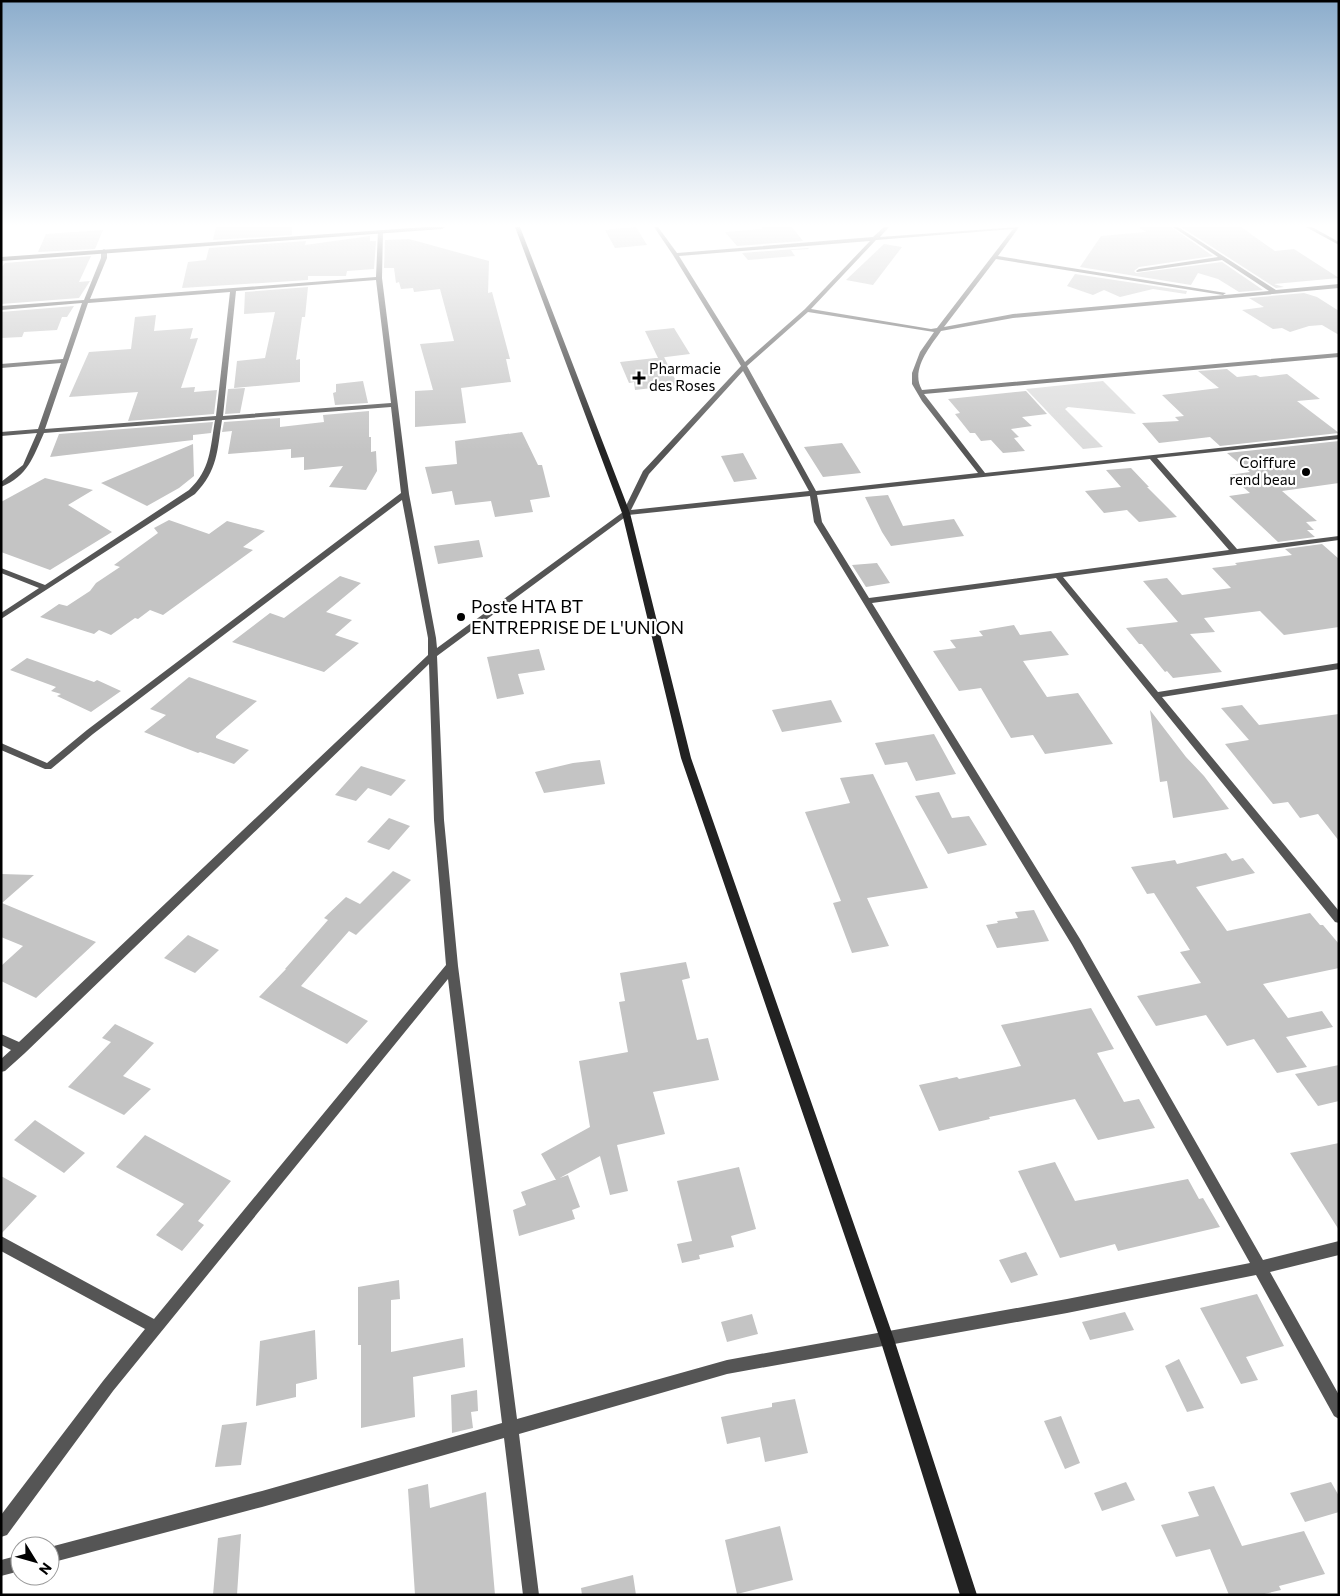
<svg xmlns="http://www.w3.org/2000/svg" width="1340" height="1596" font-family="Commissioner,sans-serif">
  <rect width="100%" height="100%" fill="#fff"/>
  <path fill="#dcdcdc" d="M1103,381L1136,414L1068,407L1065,409L1103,447L1083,449L1026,389Z"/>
  <path fill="#c4c4c4" d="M216,227H292V235L213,240Z
    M636,227L647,245L615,248L605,230Z
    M762,227H792L803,241L737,246L725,232L763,229Z
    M1139,227H1171L1213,256L1139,267L1134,271L1136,273L1222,262L1263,290L1239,292L1218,279L1198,273L1191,285L1080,267L1101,236L1146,232Z
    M1181,227H1241L1275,251L1294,249L1339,278L1274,284L1284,287L1276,288Z
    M103,230L95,249L38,252L46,234Z
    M370,236V241H376L374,269L347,271L346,276H308V280L182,288L188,262L206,260L209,248L306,241L305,245Z
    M409,239L489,261L488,293L492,292L510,359H506L511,382L461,388L466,423L415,427V391L433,390L420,344L454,341L440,289L414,292L413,288L401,289L399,282L396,283L394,268H384L385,240Z
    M884,244L902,247L873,285L846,280Z
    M808,248L809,249L791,250L795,256L748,260L742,253Z
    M91,256L79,282L90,281L79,298L1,304V268L5,263Z
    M1075,274L1187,291L1186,294L1153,289L1120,297L1104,290L1093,295L1067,286Z
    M308,287L305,317H302L296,360L300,359V382L234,388L237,361L265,358L275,312L244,314L245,292Z
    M1304,293L1317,297L1339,311V335L1322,325L1309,326L1290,332L1282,328L1273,329L1242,310L1264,307L1249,298Z
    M74,306L67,317H62L57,330L24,332L22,337L1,338V312Z
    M156,315L154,331L193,328L190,339L198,338L181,388L195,387L194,392L217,390L214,414L128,421L138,392L69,397L89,352L131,349L135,317Z
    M674,328L690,354L658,358L645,331Z
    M664,357L678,385L635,390L634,382L629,383L620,362Z
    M1227,369L1237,377L1256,375L1260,377L1287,374L1320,399L1297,401L1339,433L1220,446L1210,437L1159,443L1142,423L1179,421L1175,417L1184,416L1162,395L1219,388L1198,371Z
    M363,381L368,403L335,405L333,393L336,392V384Z
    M245,388L240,413L225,414L228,389Z
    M1026,391L1047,414L1022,417L1032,426L1011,429L1019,437L1014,438L1025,451L1003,453L991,440L981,441L975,433H970L955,414L960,413L948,399Z
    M369,411V437H371V452L376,451L377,471L366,490L329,487L343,466L304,470V457L291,458V449L228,454L232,431L222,432L224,422L280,418V427L324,422L323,415Z
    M213,422L211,433L193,435V440L50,457L59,434Z
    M522,432L538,465H542L550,497L530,500L533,512L495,517L491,501L455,505L452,491L432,494L425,467L457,464L455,441Z
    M1339,441V483L1282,491L1317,521L1306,522L1314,530H1307L1315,537L1278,542L1229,496L1250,493L1229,475L1250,472L1227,453Z
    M842,443L861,473L823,477L804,447Z
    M193,444L194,476L179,488L147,506L101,483Z
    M743,453L757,479L734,482L721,456Z
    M1131,468L1149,487H1147L1177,517L1139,522L1127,510L1104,513L1085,491L1121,487L1106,470Z
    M45,478L93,490L68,505L112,532L50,570L1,552V502Z
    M888,495L903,526L954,519L964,536L891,546L882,532L865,497Z
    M169,520L209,534L227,521L265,531L243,547L253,550L163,615L150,610L138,619L135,618L111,635L99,630L94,634L40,617L59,604L67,606L90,591L96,583L120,567L114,565L158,533L154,528Z
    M479,540L483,557L438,564L434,546Z
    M1322,544L1339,559V627L1284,635L1260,611L1204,618L1215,632L1190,634L1222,672L1173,678L1167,671L1165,672L1142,644H1139L1126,628L1178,622L1143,581L1167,578L1182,595L1231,588L1212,568L1237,565L1235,563L1292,555L1285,549Z
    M877,563L890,583L866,587L852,565Z
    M340,576L361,583L326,612L352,620L335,635L359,643L324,672L232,642L270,613L284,618Z
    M1014,625L1020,635L1051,631L1069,655L1023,661L1047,697L1078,693L1113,744L1045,754L1033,735L1011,738L981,688L959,691L933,651L956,648L950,640L983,636L979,631Z
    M539,649L545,670L518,674L524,694L497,699L487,657Z
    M27,658L94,682L97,680L121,691L91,712L57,696L61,694L51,691L56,687L10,670Z
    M189,677L257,701L216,736V738L249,750L234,764L200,752L198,753L144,732L166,715L150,709Z
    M831,700L842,722L782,732L772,710Z
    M1242,705L1259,725L1339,714V841L1318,814L1300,818L1288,802L1273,804L1225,744L1249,740L1221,708Z
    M1150,710L1186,757L1204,776L1229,809L1173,818L1167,781L1160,782Z
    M934,734L956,774L916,781L907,762L885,765L875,743Z
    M600,760L605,784L544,793L535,772L573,763Z
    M361,766L406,780L391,796L368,788L356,801L335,795Z
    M873,774L928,888L867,898L889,946L852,953L833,903L841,901L805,812L850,803L840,778Z
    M939,792L952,818L969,816L987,845L948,854L915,796Z
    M389,818L410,826L389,850L367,842Z
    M1226,853L1232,861L1243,858L1255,873L1196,887L1227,931L1310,913L1320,925H1323L1339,944V968L1263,984L1288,1018L1322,1011L1333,1027L1286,1037L1307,1067L1277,1073L1254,1039L1227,1046L1206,1015L1156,1026L1137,996L1201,983L1180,952L1190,950L1154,893L1147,894L1131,867L1175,860L1177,864Z
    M393,871L411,880L356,935L349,931L301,986L368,1021L347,1044L259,997L286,969H285L328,920L324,918L346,897L360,904Z
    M1,874L34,875L2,903L96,942L36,998L1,981V966L23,946L1,937Z
    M1034,910L1049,941L997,948L986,925L998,923L997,921L1018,918L1015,912Z
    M188,935L219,950L195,973L164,958Z
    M686,962L690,978L682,980L697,1040L708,1038L719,1080L653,1092L665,1134L617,1145L628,1191L610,1195L600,1156L556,1180L541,1154L590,1127L579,1061L628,1052L619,1002L625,1001L620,973Z
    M1091,1008L1114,1049L1097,1053L1124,1102L1139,1099L1155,1128L1098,1140L1075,1099L989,1117L990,1119L939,1131L919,1085L957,1077L959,1079L1021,1066L1001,1025Z
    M115,1024L154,1043L123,1076L151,1089L124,1115L68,1087L111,1042L102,1038Z
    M1339,1065V1101L1318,1106L1295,1074Z
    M35,1120L85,1153L64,1173L14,1140Z
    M145,1135L231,1181L198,1221L204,1225L182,1251L156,1235L184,1204L116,1167Z
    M1339,1143V1230L1290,1153Z
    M1055,1162L1075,1201L1188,1179L1199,1199L1203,1198L1220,1227L1118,1251L1115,1244L1060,1258L1018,1171Z
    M739,1167L756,1229L731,1236L734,1247L699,1255L700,1259L682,1263L677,1244L692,1241L677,1181Z
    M568,1175L580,1207L572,1210L575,1219L519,1236L513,1210L526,1205L521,1192Z
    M1,1176L37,1196L1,1234Z
    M1026,1252L1038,1275L1011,1283L999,1260Z
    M399,1280L400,1299L391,1300V1352L463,1338L465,1367L413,1377L415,1417L361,1428V1345H358V1287Z
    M1257,1294L1284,1346L1246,1357L1258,1380L1241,1384L1200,1308Z
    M1125,1312L1134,1330L1090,1340L1082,1322Z
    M752,1314L758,1334L727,1342L721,1322Z
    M315,1330L317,1379L296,1384V1397L256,1406L260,1341Z
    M1179,1359L1204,1408L1187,1412L1165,1366Z
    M477,1390L478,1411L471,1412L473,1428L452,1433L451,1395Z
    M795,1399L808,1453L765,1462L760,1437L727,1444L721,1417L772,1407V1403Z
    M1061,1416L1080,1463L1065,1469L1044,1421Z
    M247,1422L241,1465L215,1467L222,1425Z
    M1126,1482L1135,1500L1102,1511L1094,1493Z
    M1331,1482L1339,1496V1512L1305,1522L1290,1493Z
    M428,1484L430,1508L486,1492L495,1595H415L408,1489Z
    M1214,1486L1242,1546L1304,1531L1325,1574L1279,1586L1281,1590L1260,1595H1229L1210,1549L1176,1557L1161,1525L1199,1516L1188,1492Z
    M780,1526L793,1580L737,1594L725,1540Z
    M241,1534L237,1595H213L218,1538Z
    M633,1575L636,1595H582L581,1588Z"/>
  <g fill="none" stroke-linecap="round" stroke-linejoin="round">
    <path fill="#555" fill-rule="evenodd" d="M654,227H658L677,253L873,237L884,227H889L880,237L1019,227L998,256L1226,293L1223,295L996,259L944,327L1013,314L1269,291L1222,260L1137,272L1136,271L1139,269L1218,257L1173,227H1178L1276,290L1339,284V288L1013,318L941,331C930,347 910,370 922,390L1339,353V357L924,394L985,473L1339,435V439L1157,458L1237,549L1339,536V540L1063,577L1158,692L1339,663V669L1162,697L1339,911V923L1335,922L1056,578L872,603L1080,939L1263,1260L1339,1241V1255L1270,1272L1339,1395V1419L1334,1416L1256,1275L1067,1313L727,1374L519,1434L539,1595H523L504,1438L262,1507L50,1563V1547L262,1491L502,1423L448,979L113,1391L7,1535L1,1537V1515L103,1381L145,1329L1,1251V1236L154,1319L446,965L434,820L429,664L25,1053L5,1071L1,1072V1059L11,1050L1,1045V1034L19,1042L428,655V638L402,500L93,734L51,769H45L1,750V743L47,763L87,730L401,493L391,407L222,420C217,451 218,470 195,494L1,619V613L39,588L1,573V568L45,585L189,490C211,469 210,449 215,420L44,433C33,457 28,476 1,487V482L23,465L37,433L1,436V432L38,429L61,363L1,368V364L63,359L82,303L1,310V306L84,300L101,258V251L104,249L107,251V258L90,299L376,277L378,231L383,230L382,278L409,494L436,638L437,648L623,512L643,471L741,366L673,255ZM1013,229L937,328L931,329L811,309L876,240ZM870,241L805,309L745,362L679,256ZM376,280L391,403L223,416L236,291ZM230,292L216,416L45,429L88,303ZM808,312L934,332L920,352L912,373V384L922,401L978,473L816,491L747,366ZM743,371L809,491L631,510L649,474ZM1150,459L1229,550L869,598L822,522L817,495ZM810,496L814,522L1072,945L1250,1263L1067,1299L727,1360L517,1419L458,966L444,820L437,656L628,515Z
      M1306,227H1312L1339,242V245Z
      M20,1555V1571L1,1576V1560Z"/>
    <path fill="#222" fill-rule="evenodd" d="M426,227H445L442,229L1,261V257Z
      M515,227H520L630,513L691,758L894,1339L977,1595H960L880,1339L681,758L622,513Z"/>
  </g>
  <linearGradient id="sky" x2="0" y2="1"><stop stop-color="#8cadcc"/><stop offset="0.5" stop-color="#fff"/><stop offset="1" stop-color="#fff" stop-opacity="0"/></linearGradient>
  <rect width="1340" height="450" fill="url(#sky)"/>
  <g fill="#000" stroke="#fff" stroke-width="2">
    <path d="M636.5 370.5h5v5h5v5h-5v5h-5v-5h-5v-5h5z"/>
    <circle cx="1306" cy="472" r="5"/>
    <circle cx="461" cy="617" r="5"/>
  </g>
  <g text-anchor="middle" stroke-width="4.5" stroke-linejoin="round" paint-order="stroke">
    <g font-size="15" fill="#000" stroke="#fff" text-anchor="start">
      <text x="649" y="374">Pharmacie<tspan x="649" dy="17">des Roses</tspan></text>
      <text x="1296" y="468" text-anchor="end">Coiffure<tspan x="1296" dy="17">rend beau</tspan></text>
    </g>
    <g font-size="18" fill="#000" stroke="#fff" text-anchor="start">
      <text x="471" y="613">Poste HTA BT<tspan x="471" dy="21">ENTREPRISE DE L'UNION</tspan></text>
    </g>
  </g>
  <rect width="1340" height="1596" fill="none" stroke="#000000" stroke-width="5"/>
  <g transform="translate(35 1561) rotate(127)"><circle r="24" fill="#ffffff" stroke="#999999"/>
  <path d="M0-4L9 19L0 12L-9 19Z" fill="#000000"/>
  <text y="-8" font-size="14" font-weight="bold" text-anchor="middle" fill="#000000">N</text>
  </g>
</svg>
